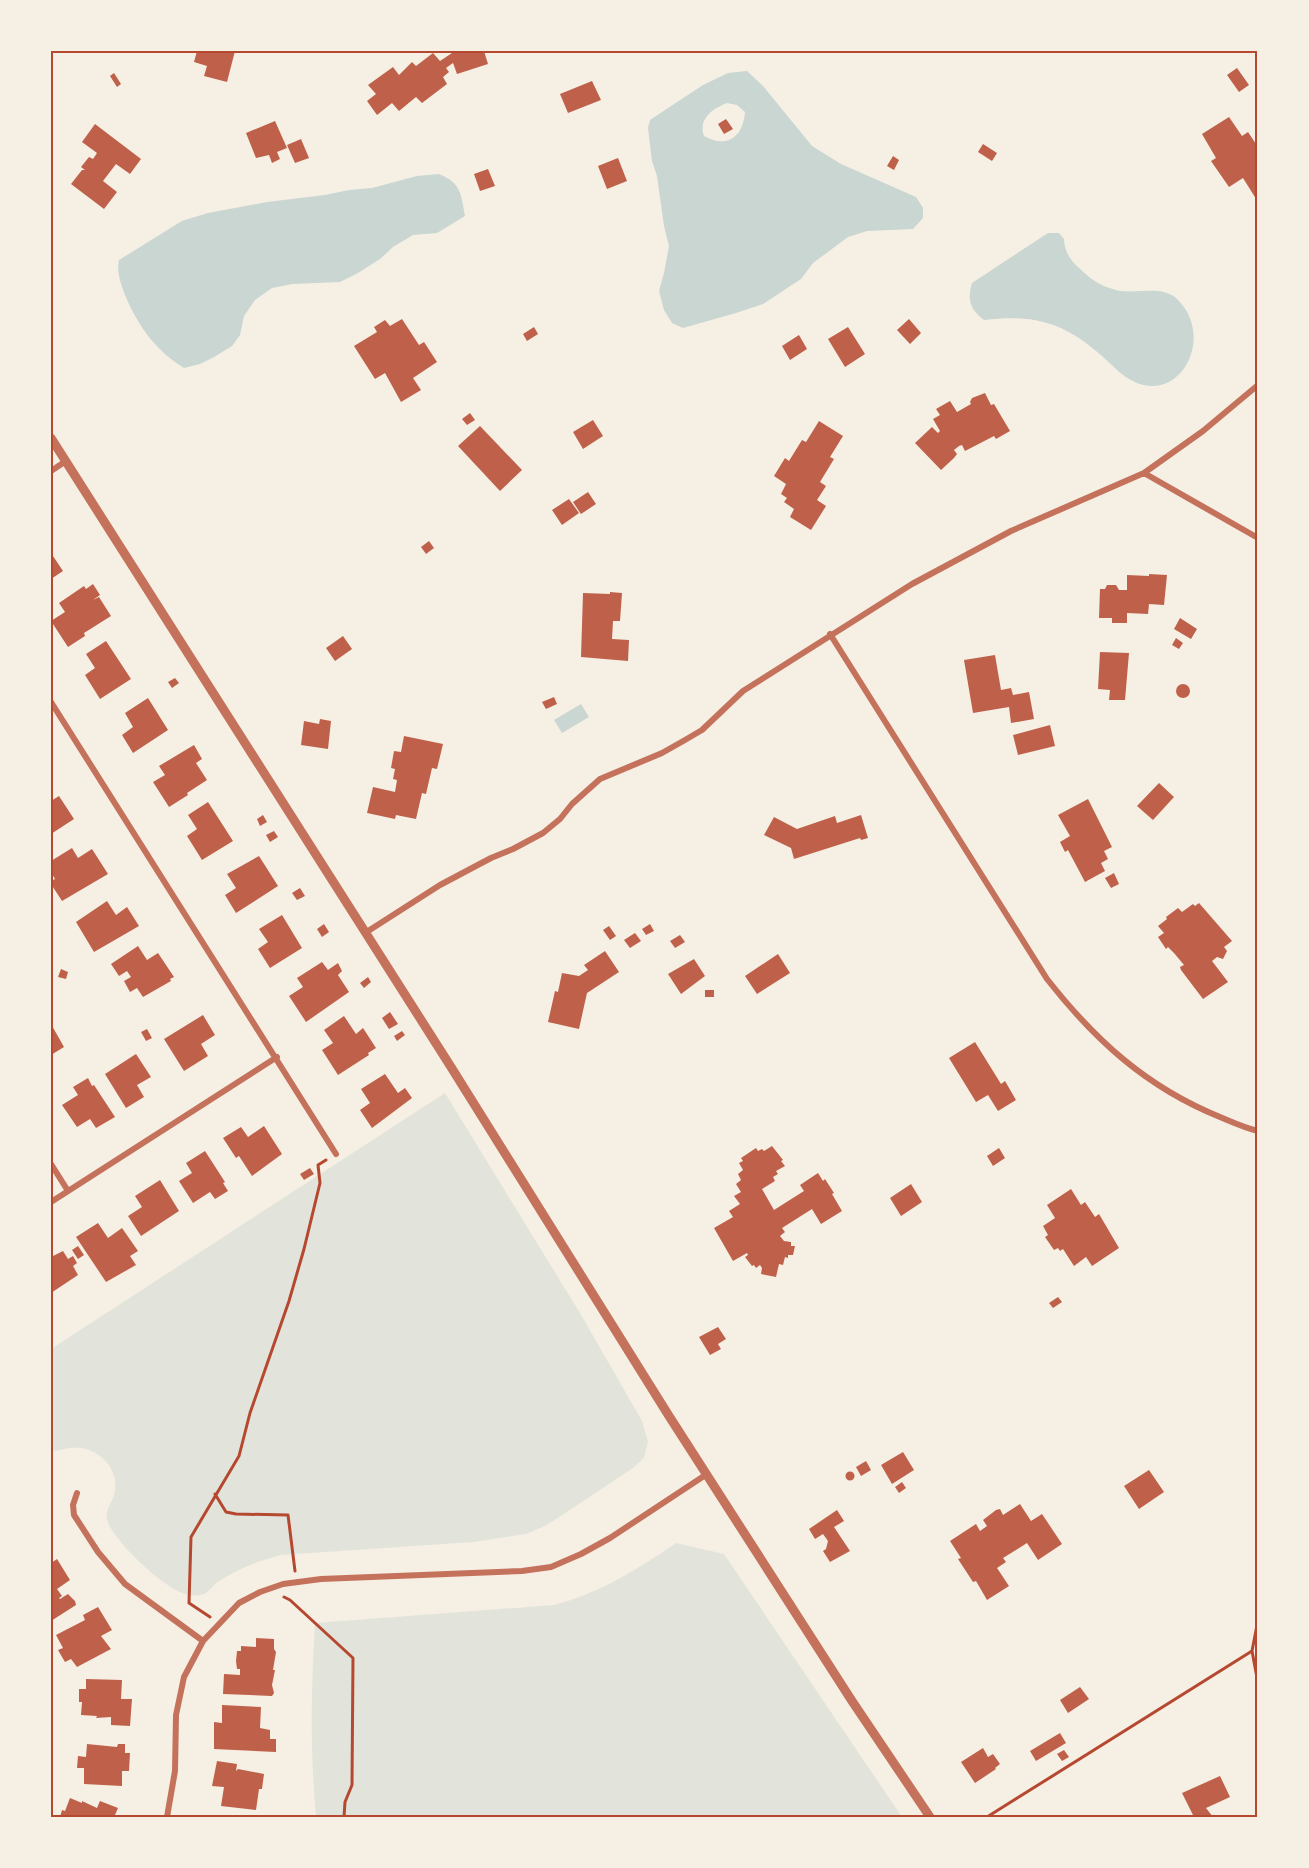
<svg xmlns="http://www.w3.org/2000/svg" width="1309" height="1868" font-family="Raleway,sans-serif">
  <rect width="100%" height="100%" fill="#f6efe4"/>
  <path fill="#e2e4dc" d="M445,1093L580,1313L642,1421L648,1442L644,1458L633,1468L547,1525L526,1534L473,1542L281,1555C258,1561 237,1569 218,1582C213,1585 209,1592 204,1594C201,1595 194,1596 190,1595C169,1594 113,1541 107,1520C104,1510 114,1501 115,1490C118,1472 104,1454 86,1449C76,1446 65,1449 54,1451L51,1447V1349Z
    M676,1543L724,1554L902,1817H316C310,1752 311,1688 315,1623L554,1605C600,1593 638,1569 676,1543Z"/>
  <path fill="#c9d6d2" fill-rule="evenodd" d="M747,71L763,86L812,146L841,164L916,197L923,208V218L913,229L867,231L848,237L813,263L801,279L763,304L736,313L683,328L672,323L664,310L659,291L664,273L669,246L664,226L657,176L652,161L648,128L650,120L703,85L728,73ZM727,103L737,105L745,112C743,137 727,149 704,136C698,119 712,109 727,103Z
    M439,174C461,183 461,194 465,216L437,233L413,235L393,247L380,259L358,273L340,282L292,284L272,288L255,300L244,316L240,335L232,346L214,357L200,364L184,368C173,361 164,354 155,344C140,329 113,281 119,260L182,221L208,213L267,202L325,195L349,190L372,188L417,176Z
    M1048,233H1059L1064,239C1064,250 1070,260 1078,267C1090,279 1100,286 1116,290C1136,295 1163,284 1178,300C1220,342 1170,422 1115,368C1072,327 1044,313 984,320C970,309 967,300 972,283Z
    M581,704L589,717L562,733L554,720Z"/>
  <path fill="#bf614a" d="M197,51H235L227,82L204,76L207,66L194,62Z
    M455,51H484L488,64L457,74L453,63L446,68L449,72L443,77L447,84L422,103L416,97L399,111L392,103L377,115L367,101L376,94L368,85L393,67L399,75L412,62L416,66L433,53L440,61Z
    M1237,68L1249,85L1239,92L1227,75Z
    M114,73L121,84L117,87L110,76Z
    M592,81L601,100L568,113L560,94Z
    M1229,117L1242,136L1248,132L1258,147V202L1243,178L1229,187L1211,161L1216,158L1202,134Z
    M726,119L733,129L724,134L718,124Z
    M275,121L287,148L277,152L280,159L272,163L269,155L256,158L246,133Z
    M95,124L141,159L130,174L116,164L103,181L117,192L104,209L71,184L82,170H85L81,167L89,157L93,159L97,153L82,142Z
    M301,139L309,158L295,163L287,145Z
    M983,144L997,153L992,161L978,152Z
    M893,156L899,160L894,170L887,166Z
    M618,158L627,181L607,189L598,166Z
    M488,169L495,186L480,191L474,174Z
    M402,319L419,345L424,342L437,362L413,378L421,390L401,402L385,373L375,379L354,346L377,332L374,327L385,320L390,326Z
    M909,319L921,333L910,344L897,330Z
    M534,327L538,334L527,341L523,334Z
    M848,327L865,354L845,367L828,339Z
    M799,335L807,349L790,360L782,346Z
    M985,393L991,405L994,404L1010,431L996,439L994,436L965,451L962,445L959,446L954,450L957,454L954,458L941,470L915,443L932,427L938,433L940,431L933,419L940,415L936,409L950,401L957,412L971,404L970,402L972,398Z
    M470,413L475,420L467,425L462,419Z
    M593,420L603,436L583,449L573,432Z
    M819,421L843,436L830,457L834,459L820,482L826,486L817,500L826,506L811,530L790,517L794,509L784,502L787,498L781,494L786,484L774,476L785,458L789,461L802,440L806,442Z
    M480,426L522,470L500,491L458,446Z
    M588,492L596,504L581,514L573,502Z
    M569,499L579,513L562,525L552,510Z
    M429,541L434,548L426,554L421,547Z
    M51,553L63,571L51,579Z
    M1149,574L1167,575L1164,605L1149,604L1148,614L1127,613V623H1112V618H1099L1100,589H1105L1107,585H1116L1119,590H1127V575L1149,576Z
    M93,584L100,595L93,600L99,597L111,616L84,633L85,636L68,647L51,621L65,612L59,603L84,586L86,589Z
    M610,592L622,593L620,621H613L612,639L629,640L628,661L581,657L583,593L610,594Z
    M1180,618L1197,629L1191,639L1174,629Z
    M343,636L352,649L335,661L326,648Z
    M1176,638L1183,643L1179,649L1172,645Z
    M106,641L131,679L100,699L85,675L95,668L86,654Z
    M1100,652L1129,653L1125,700H1109L1110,690L1098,689Z
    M995,655L1001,690L1011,688L1013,695L1029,692L1034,719L1011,723L1009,707L973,713L964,660Z
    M175,678L179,683L172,688L168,682Z
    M1176 691a7 7 0 1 1 14 0a7 7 0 1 1-14 0Z
    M554,697L557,704L546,709L542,702Z
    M148,698L168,730L133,753L122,735L133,727L125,713Z
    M320,719L331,721L328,749L301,745L304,721L319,724Z
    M1050,725L1055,746L1018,755L1013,735Z
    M404,736L443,744L437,769L432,768L426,794L422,793L416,819L396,815L395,819L367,813L373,787L395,792L397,780L393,779L395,769L391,768L394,751L401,752Z
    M194,745L202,759L196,763L207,780L187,793L188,795L169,807L153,782L165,775L159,766Z
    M1159,783L1174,797L1153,820L1137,806Z
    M59,796L74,819L51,834V801Z
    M1088,799L1112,847L1104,851L1108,859L1101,863L1105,871L1085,882L1068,850L1065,852L1060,842L1070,836L1058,815Z
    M208,802L233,841L202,860L187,836L197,829L188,815Z
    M263,815L267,822L260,826L257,819Z
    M861,815L868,838L861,840L860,838L794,859L791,848L764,835L774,817L797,829L835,816L837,823Z
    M274,831L278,837L270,842L266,835Z
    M72,848L78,858L92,849L108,874L62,901L51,884V881L55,879L51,872V861Z
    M259,856L278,886L236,913L225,895L236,888L227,874Z
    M1114,873L1119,884L1111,888L1105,878Z
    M300,888L305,896L297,900L292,893Z
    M107,901L116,915L127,907L139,926L94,952L76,922Z
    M1199,903L1232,941L1224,947L1227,951L1223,959L1217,957L1212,961L1228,982L1203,999L1181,970L1180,967L1184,965L1174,953L1168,947L1166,949L1158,937L1164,933L1158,926L1167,919L1166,917L1178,908L1182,912L1193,904L1195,906Z
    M282,915L302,948L270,968L258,949L268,942L259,929Z
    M324,924L329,932L322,937L317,929Z
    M650,924L654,931L646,935L642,929Z
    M609,926L616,936L610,940L603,930Z
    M635,933L641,941L630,948L624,940Z
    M680,935L685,942L675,948L670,941Z
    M138,946L147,960L158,953L174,977L170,979L171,981L143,997L137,988L130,992L124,981L131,977L127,971L119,976L111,964Z
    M605,951L619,972L587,993L579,1029L548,1022L555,991L558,992L562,973L579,976L588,970L584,965Z
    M778,954L790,973L757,994L745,976Z
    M694,959L705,976L681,994L668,974Z
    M322,962L328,970L338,963L342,971L338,975L349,992L306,1022L289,996L303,987L297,978Z
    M61,969L68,972L66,979L58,977Z
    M368,977L371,982L364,988L360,983Z
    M705,990H714V997H705Z
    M390,1012L398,1024L389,1029L382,1018Z
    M203,1015L215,1035L201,1044L208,1056L184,1071L164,1039Z
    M344,1016L356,1034L363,1028L376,1048L368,1053L369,1055L338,1075L322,1050L333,1043L324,1030Z
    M51,1024L64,1047L51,1055Z
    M147,1029L152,1038L146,1041L141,1032Z
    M402,1031L405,1035L397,1041L394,1036Z
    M975,1042L1001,1084L1005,1081L1016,1100L998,1111L988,1095L976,1102L949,1058Z
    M136,1054L151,1077L137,1085L144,1097L126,1108L105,1074Z
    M385,1074L398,1093L405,1088L412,1098L372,1128L360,1110L370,1103L361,1089Z
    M88,1078L92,1086L94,1085L115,1117L96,1128L90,1119L77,1127L62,1105L78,1095L73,1087Z
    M264,1126L282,1154L252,1176L239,1156L236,1158L223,1138L241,1127L248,1137Z
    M772,1146L783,1160L781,1161L785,1166L776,1171L778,1174L773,1177L775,1181L762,1189L774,1210L804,1191L800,1185L818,1173L823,1181L825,1179L834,1193L832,1194L842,1211L821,1224L812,1209L782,1228L785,1232L780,1236L784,1241L791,1242V1246H795L793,1255H788V1258L785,1257L783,1265L779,1264L776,1277L761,1274L762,1268L760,1265L756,1268L754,1265L752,1266L745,1257L748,1255L747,1253L733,1261L714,1228L733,1217L729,1211L740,1204L734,1196L741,1192L736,1184L741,1180L738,1174L743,1170L739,1163L743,1161L741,1158L756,1148L758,1151L762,1149L764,1151Z
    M999,1148L1005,1158L993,1166L987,1156Z
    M205,1151L225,1182L223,1183L228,1191L215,1199L210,1192L193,1203L179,1181L192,1173L186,1163Z
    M310,1168L314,1174L304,1180L300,1174Z
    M160,1180L179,1211L141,1236L128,1216L142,1207L135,1196Z
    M911,1184L922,1202L901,1216L890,1198Z
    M1071,1189L1081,1205L1085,1202L1095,1217L1099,1214L1119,1248L1092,1266L1086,1257L1074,1266L1063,1249L1060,1251L1058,1248L1054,1250L1045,1237L1048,1235L1043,1226L1055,1218L1047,1205Z
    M98,1223L108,1238L122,1228L138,1251L130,1256L136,1265L106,1282L76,1237Z
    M78,1246L84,1255L78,1259L72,1250Z
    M63,1251L68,1259L73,1256L77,1263L73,1266L78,1275L51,1293V1257Z
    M1058,1297L1062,1302L1053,1308L1049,1303Z
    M718,1327L726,1339L718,1344L721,1349L710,1355L699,1337Z
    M903,1452L914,1470L892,1484L881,1465Z
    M866,1461L871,1470L861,1476L856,1467Z
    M1149,1470L1164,1492L1139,1509L1124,1486Z
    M845.5 1476a4.5 4.5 0 1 1 9 0a4.5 4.5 0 1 1-9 0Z
    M902,1482L906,1488L899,1493L895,1487Z
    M1020,1504L1031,1521L1042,1514L1062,1544L1038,1560L1027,1543L1003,1558L1006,1562L997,1568L1009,1586L987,1600L976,1581L973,1582L958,1559L961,1558L950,1541L976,1524L980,1531L987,1526L983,1520L996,1510L1000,1509L1003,1515Z
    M837,1510L844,1521L834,1527L850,1551L830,1562L823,1551L826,1549L828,1541L823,1534L815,1539L809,1529Z
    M57,1559L70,1580L57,1589L62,1596L59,1598L60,1599L68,1594L75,1601L76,1605L51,1621V1563Z
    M98,1607L112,1630L101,1636L111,1649L77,1667L71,1659L65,1662L58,1650L63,1648L56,1635L85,1620L83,1615Z
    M256,1638L274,1639V1649L276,1652L273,1670H275L272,1685L274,1693L272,1696L223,1694L224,1674L240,1675V1669H237L236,1661L237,1651H241V1646L256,1647Z
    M86,1679L122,1680L121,1699H132L130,1726L111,1725V1717L96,1718L97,1716L81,1715L82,1702H79V1689H86Z
    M1080,1687L1089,1699L1068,1713L1060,1700Z
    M222,1705L261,1707L260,1728L270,1730V1739H276V1752L214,1749V1722L222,1723Z
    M1060,1733L1066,1743L1036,1761L1030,1751Z
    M87,1744L117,1747L118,1744H125V1753H130L129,1771H122V1786L84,1784V1768H77L78,1756L86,1757Z
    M983,1748L988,1757L993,1754L1000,1764L995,1768L996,1769L975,1783L961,1762Z
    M1064,1750L1069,1757L1062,1761L1057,1754Z
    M217,1761L237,1764L236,1771L238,1769L264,1774L262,1789H259L256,1810L221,1806L224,1787L212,1786Z
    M1220,1776L1230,1797L1206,1808L1213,1817H1194L1182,1793Z
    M70,1798L82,1803V1801L97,1808L100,1801L118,1808L115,1815L120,1817H60L62,1810L65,1811Z"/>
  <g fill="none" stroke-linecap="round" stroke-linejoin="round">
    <path stroke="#b5482f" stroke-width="3" d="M215,1494L226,1512L236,1514L288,1515L295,1571
      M284,1597L290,1600L353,1658L352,1785L345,1802L344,1817
      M210,1617L189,1603L191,1537L239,1456L250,1413L289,1301L304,1249L320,1183L318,1165L326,1160
      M1258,1620L1252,1651L1258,1683
      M987,1817L1252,1651"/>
    <path stroke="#c5725c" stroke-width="6" d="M51,471L66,461
      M1144,473L1258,538
      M830,634L1047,979C1095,1040 1146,1087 1220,1117C1232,1122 1245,1128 1258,1131
      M51,702L336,1154
      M365,933L440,885L491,858L513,849L543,833L560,819L572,804L600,779L662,753L685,740L702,730L743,691L912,584L1011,531L1144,473L1203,431L1258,385
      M51,1164L68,1191
      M51,1202L277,1057
      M77,1493L73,1505L74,1515L98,1552L125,1584L203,1641
      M167,1817L175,1771L176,1715L184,1677L203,1641L239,1603L260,1592L283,1584L321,1579L522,1571L551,1567L581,1554L610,1538L707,1474"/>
    <path stroke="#c5725c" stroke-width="9" d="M51,438L451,1067L669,1416L852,1701L930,1817"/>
  </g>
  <rect width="1309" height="1868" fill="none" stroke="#f6efe4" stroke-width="105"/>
  <rect x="52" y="52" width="1204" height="1764" fill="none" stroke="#b5482f" stroke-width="2"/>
</svg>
